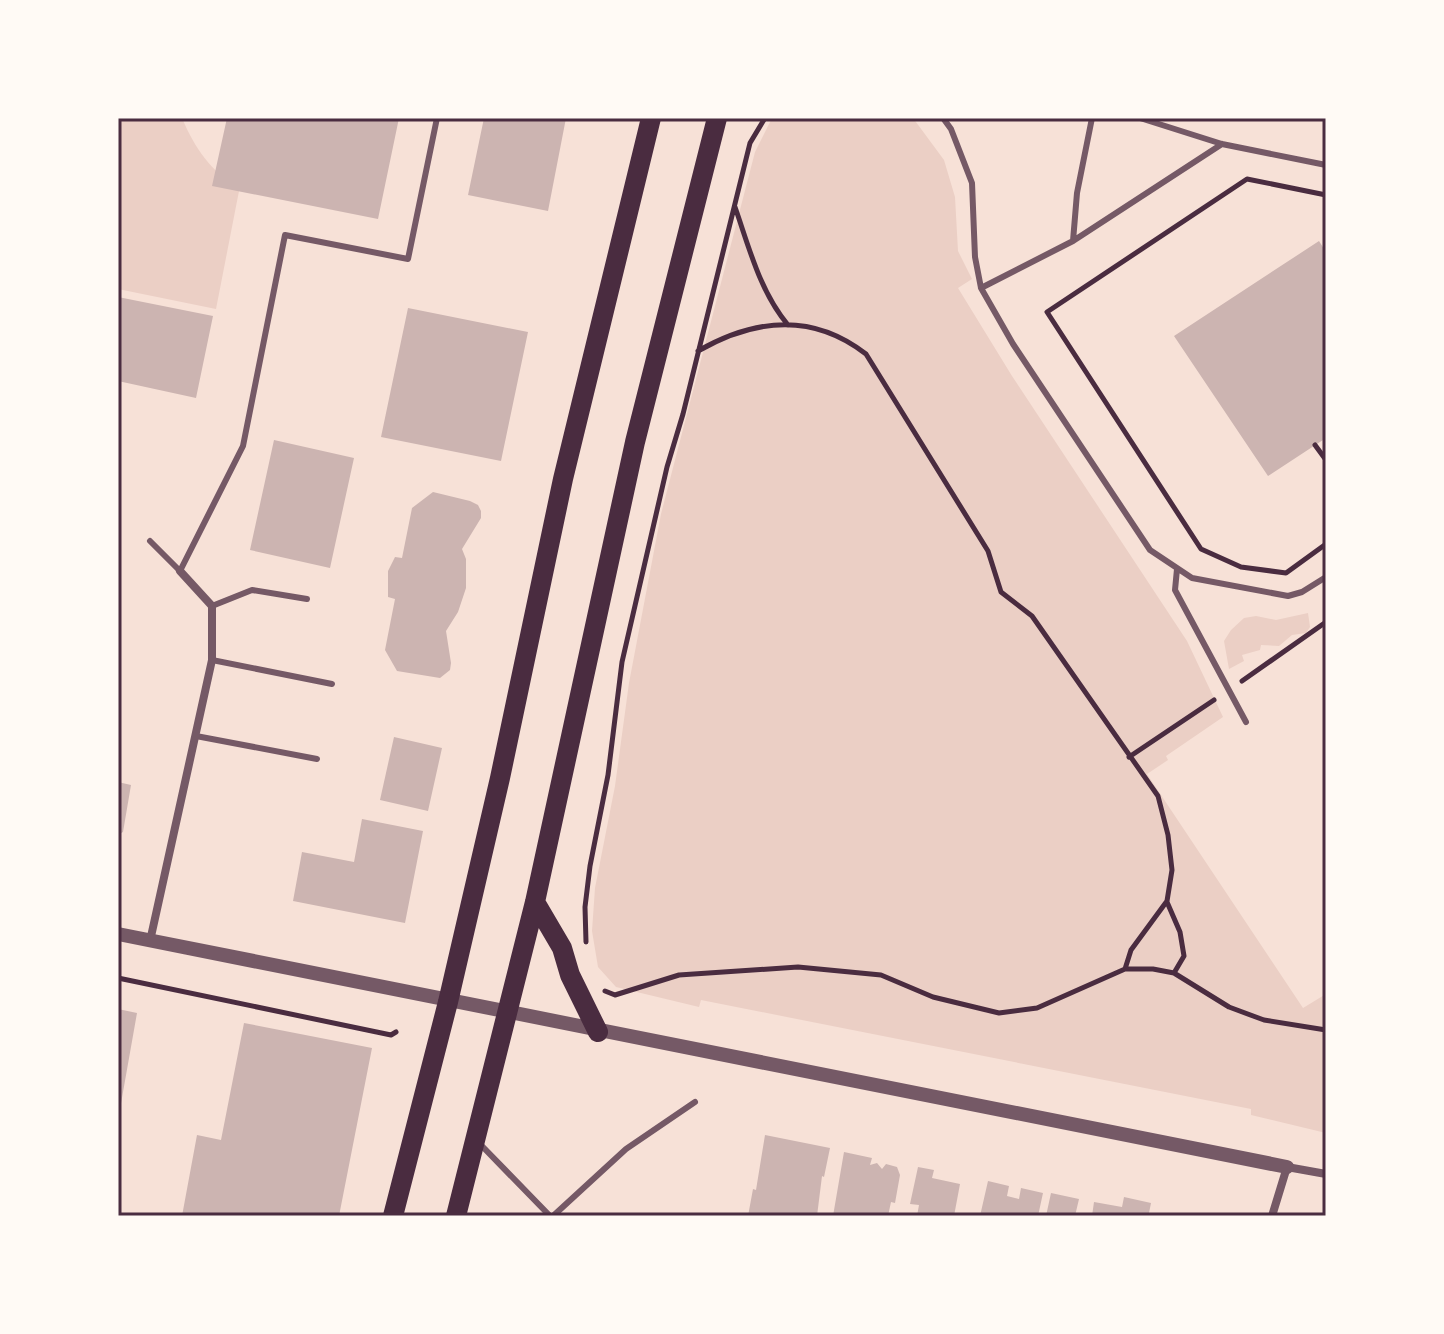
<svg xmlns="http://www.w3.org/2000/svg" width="1444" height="1334" font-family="'Source Sans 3',sans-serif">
  <rect width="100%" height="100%" fill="#f7e1d7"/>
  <path fill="#ebcfc5" d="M118,118H182C196,151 210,168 239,191L216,309L118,289Z
    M772,118H913L944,160L955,197L958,251L972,279L958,288L1012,376L1187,641L1223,717L1166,756L1168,760L1147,774L1303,1008L1326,994V1133L1251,1115V1109L701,1000L699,1007L616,987L598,967L592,931L595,888L615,786L629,683L661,514L755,152Z
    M1308,613L1310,627L1306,633L1292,635L1279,646L1261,645L1260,650L1242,655L1244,661L1229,669L1224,641L1231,630L1244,618L1256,616L1276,620Z"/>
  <path fill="#ccb4b1" d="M227,118H399L378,219L212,186Z
    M484,118H566L548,211L468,195Z
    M1319,241L1326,252V438L1268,476L1174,336Z
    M118,297L213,316L196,398L118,381Z
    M408,308L528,332L501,461L381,437Z
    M274,440L354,458L330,568L250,550Z
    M433,492L470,501L478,505L481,511V518L462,549L466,559V588L458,612L446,631L451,663L450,670L440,678L397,671L385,650L395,599L388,597V571L395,557L402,558L412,508Z
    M394,737L442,748L428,811L380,800Z
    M118,782L131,785L123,832L118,835Z
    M362,819L423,831L405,923L293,901L302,852L354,862Z
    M118,1009L137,1013L120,1109H118Z
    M244,1023L372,1048L339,1216H182L197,1135L221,1140Z
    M765,1135L830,1148L824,1177L822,1176L817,1216H748L753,1189L756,1190Z
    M844,1152L872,1158L870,1165L877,1163L882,1169L886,1164L897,1167L900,1175L895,1203L891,1202L888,1216H833Z
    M918,1167L934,1170L932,1178L960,1184L954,1216H917L919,1205L910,1204Z
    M988,1181L1009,1186L1007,1196L1019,1199L1021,1188L1043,1193L1038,1216H980Z
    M1051,1193L1079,1199L1075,1216H1046Z
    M1124,1197L1151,1203L1149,1213L1158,1216H1092L1094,1202L1122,1207Z"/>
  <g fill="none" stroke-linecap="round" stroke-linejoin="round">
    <path stroke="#4a2c40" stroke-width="5" d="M1326,195L1247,179L1047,312L1201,549L1241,567L1286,573L1326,544
      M735,207C749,247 760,292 788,325
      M698,351C754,319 812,312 866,354L988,551L1001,592L1032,616L1158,796L1168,835L1172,870L1167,901L1131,950L1125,969
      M1315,445L1326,460
      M1242,681L1326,622
      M1129,757L1214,700
      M1167,902L1180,932L1184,956L1174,973
      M586,942L585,907L590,866L608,775L622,662L667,467L683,414L750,143L765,118
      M118,978L391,1035L396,1032
      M605,991L615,995L679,975L798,967L881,975L933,997L999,1013L1037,1008L1125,969H1153L1174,973L1229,1007L1264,1020L1326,1030"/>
    <path stroke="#755966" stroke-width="6" d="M943,118L951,129L972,183L975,257L981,288L1013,344L1150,550L1192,578L1288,596L1302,592L1326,577
      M1140,118L1222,144L1326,165
      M1073,241L1077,193L1092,118
      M981,288L1073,241L1222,144
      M150,541L180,571L243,446L285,235L408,259L437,118
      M1177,569L1175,590L1246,722
      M212,606L252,590L307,599
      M212,660L332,684
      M196,736L317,759
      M480,1144L550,1216
      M553,1216L626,1149L695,1102"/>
    <path stroke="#755966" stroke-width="8" d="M150,941L212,660V606L180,571
      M1272,1216L1287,1167L1326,1174"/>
    <path stroke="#755966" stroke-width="14" d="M118,934L1287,1167"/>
    <path stroke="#4a2c40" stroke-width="20" d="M535,902L562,948L570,975L598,1032
      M393,1216L448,1002L500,778L563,479L651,118
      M456,1216L535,902L635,442L717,118"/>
  </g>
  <rect width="1444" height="1334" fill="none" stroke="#fffaf5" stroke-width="240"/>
  <rect x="120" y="120" width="1204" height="1094" fill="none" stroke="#4a2c40" stroke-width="3"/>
</svg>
